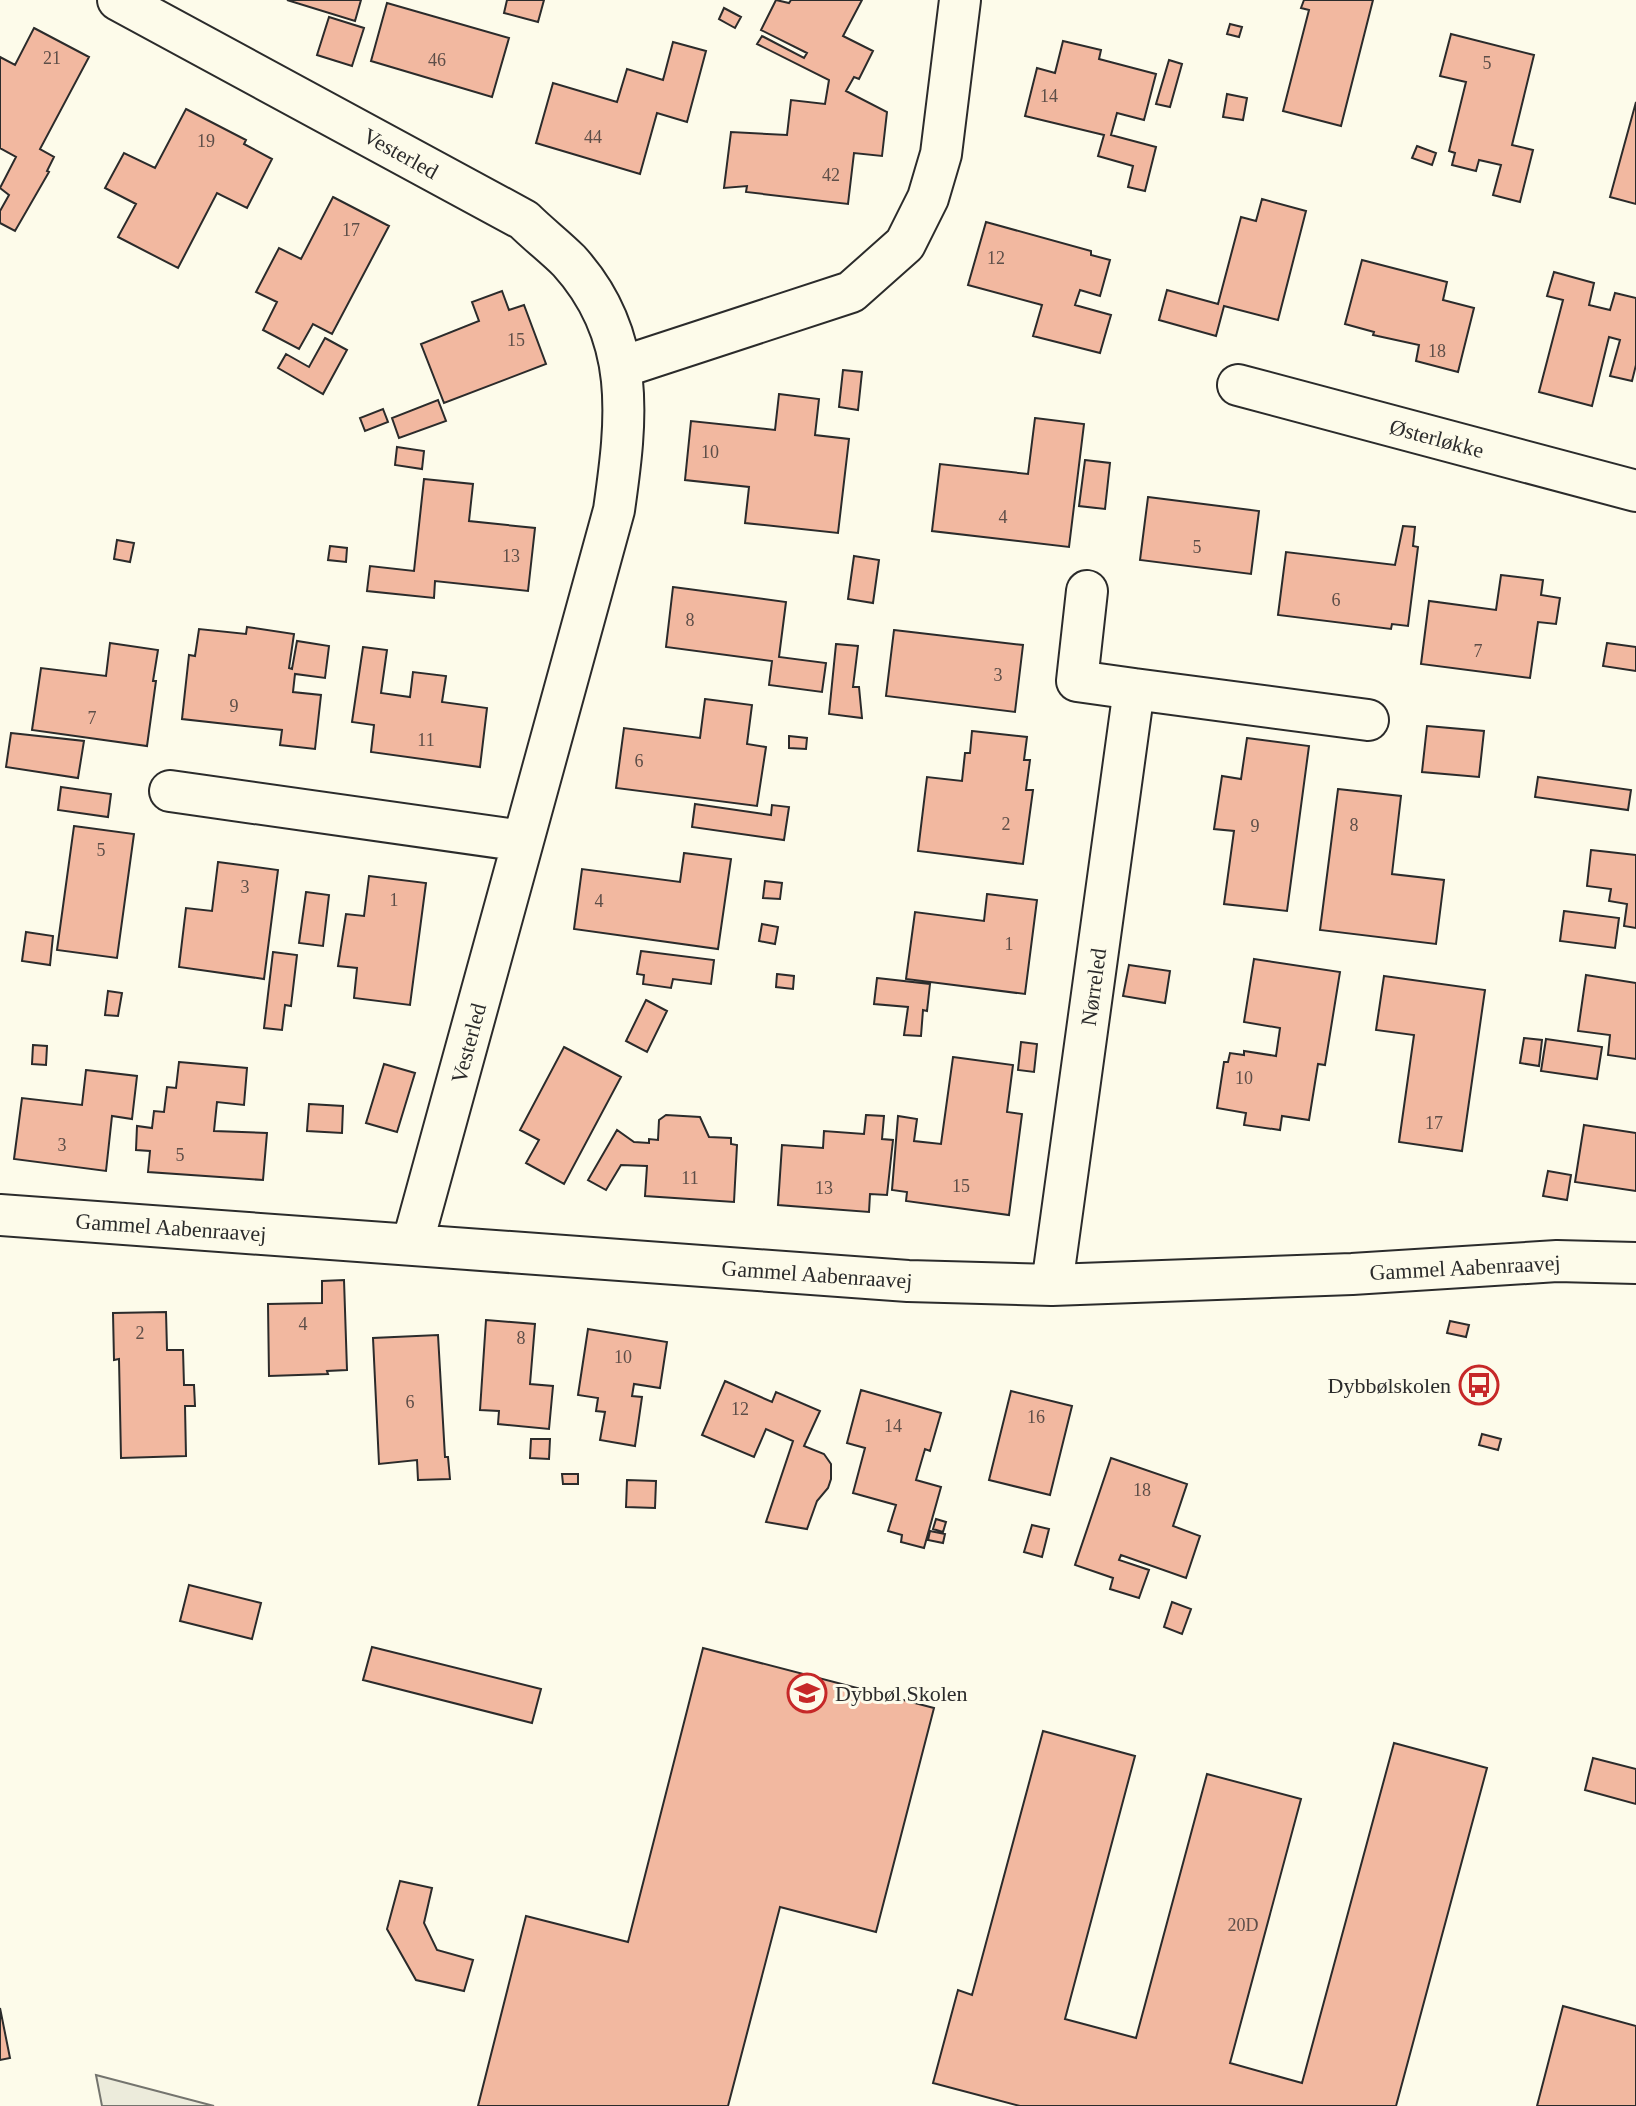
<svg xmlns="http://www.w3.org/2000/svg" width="1636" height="2106" font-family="'Times New Roman',serif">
  <rect width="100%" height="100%" fill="#fdfbea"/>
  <path fill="#ecebdb" stroke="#74746e" stroke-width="2" d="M96,2075L214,2106H102Z"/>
  <path fill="#f2b8a0" stroke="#2b2b2b" stroke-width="2" d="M287,0H361L355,21Z
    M507,0H544L538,22L504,13Z
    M776,0L789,3L791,0H862L843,36L873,51L859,79L854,77L846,91L887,112L882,156L854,153L848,204L746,192L747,186L724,188L731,132L787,135L791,100L825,104L829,80L757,44L762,36L804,58L807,53L761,30Z
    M1304,0H1373L1341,126L1283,111L1309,10L1301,8Z
    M387,3L509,38L492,97L371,61Z
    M724,8L741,17L735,28L719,19Z
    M329,17L364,28L352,66L317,55Z
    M1230,24L1242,27L1239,37L1227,34Z
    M34,28L89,57L40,149L54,157L47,171L49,172L15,231L0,223V211L9,195L0,188L16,157L0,148V57L15,65Z
    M1451,34L1534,55L1512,145L1533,150L1520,202L1493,195L1501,165L1479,160L1476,171L1452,165L1455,153L1449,151L1466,82L1440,76Z
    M1063,41L1101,50L1099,59L1156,74L1144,120L1117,113L1111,135L1156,147L1145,191L1128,187L1133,166L1098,156L1104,135L1025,116L1037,68L1055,73Z
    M673,42L706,51L687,122L657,113L640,174L536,143L553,83L617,102L627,69L663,80Z
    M1169,60L1182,64L1170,107L1156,104Z
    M1227,94L1247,98L1243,120L1223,117Z
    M1636,102V204L1610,197Z
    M186,109L246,140L244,144L272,159L247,208L217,193L178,268L118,237L136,204L105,188L124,153L155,168Z
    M1417,146L1436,153L1432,165L1412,158Z
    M333,197L389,226L332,334L313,324L299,349L263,330L277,302L256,292L279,248L301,259Z
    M1262,199L1306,211L1278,320L1224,306L1216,336L1159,320L1167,290L1218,304L1241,217L1256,221Z
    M986,222L1091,251V255L1110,260L1100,296L1080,290L1075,305L1111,315L1100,353L1033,336L1042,305L968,285Z
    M1362,260L1447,282L1443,300L1474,308L1458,372L1416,361L1419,345L1373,335L1374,332L1345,324Z
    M1554,272L1594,283L1589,305L1610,310L1615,293L1636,298V365L1632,381L1610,376L1620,340L1609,337L1592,406L1539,392L1563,300L1547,296Z
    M502,291L509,310L524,305L546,364L444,403L421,344L479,321L472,302Z
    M325,338L347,350L323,394L278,368L286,354L309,367Z
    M843,370L862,372L858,410L839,407Z
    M779,394L819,399L815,435L849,439L838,533L745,523L749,487L685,480L691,421L775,430Z
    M438,400L446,421L399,438L392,418Z
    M383,409L388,422L365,431L360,418Z
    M1035,418L1084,424L1069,547L932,531L940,464L1028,474Z
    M397,447L424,451L422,469L395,465Z
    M1085,460L1110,463L1105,509L1079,506Z
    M424,479L473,484L469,521L535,528L528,591L435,581L434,598L367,591L370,566L414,571Z
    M1148,497L1259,511L1251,574L1140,560Z
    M1403,526L1415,527L1413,546L1418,547L1408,626L1392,624L1391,629L1278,615L1286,552L1395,565Z
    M117,540L134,543L130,562L114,559Z
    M330,546L347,548L346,562L328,560Z
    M854,556L879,560L873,603L848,599Z
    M1501,575L1543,580L1541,595L1560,598L1556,624L1538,622L1530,678L1421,664L1429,601L1496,610Z
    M673,587L786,602L779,657L826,663L822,692L769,685L772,661L666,647Z
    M247,627L294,634L289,668L292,669L297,641L329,646L325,678L295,674L293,692L321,695L315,749L280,745L282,730L182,719L189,655L195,656L199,629L246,634Z
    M894,630L1023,645L1015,712L886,696Z
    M110,643L158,650L153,681H156L147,746L32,730L41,668L106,676Z
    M1607,643L1636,647V671L1603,666Z
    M836,644L858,646L853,687H859L862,718L829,714Z
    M363,647L387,650L381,693L410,697L413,672L446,676L442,702L487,708L480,767L371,752L374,725L352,722Z
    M705,699L752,705L747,744L766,747L757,806L616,788L624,728L700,738Z
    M1427,726L1484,731L1479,777L1422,772Z
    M972,731L1027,737L1024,760H1030L1026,790H1033L1023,864L918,851L927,777L962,781L965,753H970Z
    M11,733L84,741L78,778L6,767Z
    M789,736L807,738L806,749L789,748Z
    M1247,738L1309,746L1287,911L1224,904L1234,831L1214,829L1222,776L1241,779Z
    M1538,777L1631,790L1628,810L1535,797Z
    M61,787L111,794L108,817L58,810Z
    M1338,789L1401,796L1392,874L1444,880L1436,944L1320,930Z
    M695,804L771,815L772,805L789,807L784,840L692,827Z
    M74,826L134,834L117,958L57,950Z
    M1591,850L1636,855V928L1624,926L1627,904L1609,901L1611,889L1587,886Z
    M684,853L731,859L718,949L574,929L582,869L680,882Z
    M218,862L278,870L264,979L179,967L186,908L212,911Z
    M369,876L426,883L410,1005L354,998L357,968L338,966L346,914L364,916Z
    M765,881L782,883L780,899L763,898Z
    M306,892L329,895L323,946L299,943Z
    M987,894L1037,900L1025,994L906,979L915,912L984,921Z
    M1564,911L1619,918L1615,948L1560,941Z
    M762,924L778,927L775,944L759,941Z
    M26,932L53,936L50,965L22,961Z
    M641,951L714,960L711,984L673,979L671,988L643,984L644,975L637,974Z
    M273,952L297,955L291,1006L285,1005L282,1030L264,1028Z
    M1254,959L1340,972L1325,1065L1318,1064L1309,1120L1282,1116L1280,1130L1244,1125L1246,1113L1217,1108L1224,1062H1228L1230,1053L1244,1055V1051L1276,1056L1280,1028L1244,1022Z
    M1129,965L1170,971L1165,1003L1123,996Z
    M777,974L794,976L793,989L776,987Z
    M1586,975L1636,983V1059L1608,1055L1610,1035L1578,1031Z
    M1384,976L1485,990L1462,1151L1399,1142L1414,1035L1376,1030Z
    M877,978L930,984L927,1011L923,1010L921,1036L904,1035L908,1007L874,1004Z
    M108,991L122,993L118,1016L105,1015Z
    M646,1000L667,1011L647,1052L626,1041Z
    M1524,1038L1542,1040L1539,1066L1520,1063Z
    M1546,1039L1602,1047L1597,1079L1541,1071Z
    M1021,1042L1037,1044L1034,1072L1018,1070Z
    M33,1045L47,1046L46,1065L32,1064Z
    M564,1047L621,1077L564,1184L526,1163L539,1140L520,1130Z
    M953,1057L1013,1065L1007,1112L1022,1114L1009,1215L906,1201L907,1192L892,1190L898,1116L917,1119L914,1141L941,1144Z
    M179,1062L247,1068L244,1105L217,1102L214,1131L267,1133L263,1180L148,1172L150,1151L136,1150L137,1126L152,1128L154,1111L164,1112L167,1087L176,1088Z
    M384,1064L415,1073L397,1132L366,1123Z
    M86,1070L137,1076L132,1119L112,1116L106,1171L14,1159L22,1098L82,1105Z
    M309,1104L343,1106L342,1133L307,1131Z
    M666,1115L700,1117L709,1137L731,1138V1144L737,1145L734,1202L645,1196L647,1166L621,1165L606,1190L588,1180L617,1130L634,1142L649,1143V1139L658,1140L659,1120Z
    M866,1115L884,1116L882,1139L893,1140L887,1195L870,1194L869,1212L778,1205L782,1145L823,1148L824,1131L864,1134Z
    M1584,1125L1636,1133V1191L1575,1182Z
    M1548,1171L1571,1175L1567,1200L1543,1196Z
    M344,1280L347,1370L327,1371L328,1374L269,1376L268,1304L322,1303V1281Z
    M166,1312L167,1350H183L184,1385H194L195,1406H185L186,1456L121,1458L119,1359L114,1360L113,1313Z
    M486,1320L535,1324L530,1384L553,1386L549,1429L498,1424L499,1411L480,1410Z
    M1450,1321L1469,1325L1466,1337L1447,1333Z
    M588,1329L667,1342L660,1388L634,1384L632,1396L642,1397L635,1446L600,1440L605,1412L596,1411L598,1398L578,1395Z
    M438,1335L445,1457H448L450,1479L418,1480L417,1460L379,1464L373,1338Z
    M725,1381L772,1402L776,1392L820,1411L804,1446L824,1454L831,1464V1479L828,1488L817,1501L807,1529L766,1522L793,1441L766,1429L754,1457L702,1435Z
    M861,1390L941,1413L930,1451L925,1449L916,1480L941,1487L924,1548L901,1542L902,1535L888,1531L896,1505L853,1493L865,1448L847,1443Z
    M1011,1391L1072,1406L1050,1495L989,1480Z
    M1482,1434L1501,1439L1498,1450L1479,1445Z
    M531,1439H550L549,1459L530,1458Z
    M1111,1458L1187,1484L1173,1526L1200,1536L1186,1578L1121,1555L1119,1560L1149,1570L1139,1598L1110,1589L1113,1578L1075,1565Z
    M562,1474H578V1484H563Z
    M627,1480L656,1481L655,1508L626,1507Z
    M936,1519L946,1522L943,1532L933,1529Z
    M1032,1525L1049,1529L1042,1557L1024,1552Z
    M930,1531L945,1534L943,1543L928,1540Z
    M189,1585L261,1603L252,1639L180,1621Z
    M1172,1602L1191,1609L1182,1634L1164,1627Z
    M372,1647L541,1689L532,1723L363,1680Z
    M703,1648L934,1708L876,1932L780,1907L728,2106H478L526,1916L628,1942Z
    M1043,1731L1135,1756L1065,2019L1136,2038L1207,1774L1301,1799L1230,2063L1302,2083L1394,1743L1487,1768L1396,2106H1020L933,2083L958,1990L972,1995Z
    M1593,1758L1636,1769V1804L1585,1790Z
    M400,1881L432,1888L424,1923L437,1950L473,1960L464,1991L416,1980L387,1929Z
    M1563,2006L1636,2026V2106H1537Z
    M0,2008L10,2058L0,2060Z"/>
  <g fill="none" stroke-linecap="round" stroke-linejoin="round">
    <g stroke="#2b2b2b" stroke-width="44">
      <path id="minor" d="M118,0L524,220C538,234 555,247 569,261C637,336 627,419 614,510L412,1245
        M622,367L851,292L905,244L928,198L941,154L960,0
        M1238,385L1636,491
        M1134,689L1368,720
        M170,791L523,841
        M0,1215L908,1281L1052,1285L1352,1274L1557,1261L1636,1263
        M1052,1285L1134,689L1077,681L1087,591"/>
    </g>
    <use href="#minor" stroke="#fdfbea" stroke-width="40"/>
  </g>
  <defs>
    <g id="bus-ring" transform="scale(2)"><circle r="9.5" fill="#fdfbea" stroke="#c62828" stroke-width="1.5"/><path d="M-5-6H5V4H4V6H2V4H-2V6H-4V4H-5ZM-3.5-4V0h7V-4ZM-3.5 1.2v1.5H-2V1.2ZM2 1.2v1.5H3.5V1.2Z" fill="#c62828"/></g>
    <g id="school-ring" transform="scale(2)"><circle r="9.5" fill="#fdfbea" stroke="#c62828" stroke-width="1.5"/><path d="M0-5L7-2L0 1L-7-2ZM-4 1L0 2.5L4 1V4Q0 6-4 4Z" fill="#c62828"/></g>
  </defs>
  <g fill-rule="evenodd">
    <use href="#bus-ring" x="1479" y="1385"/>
    <use href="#school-ring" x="807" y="1693"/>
  </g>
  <g text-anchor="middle" stroke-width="6" stroke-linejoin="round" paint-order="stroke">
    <g font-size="18" fill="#5d4e48">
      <text x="52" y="64">21</text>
      <text x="437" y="66">46</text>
      <text x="1487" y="69">5</text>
      <text x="1049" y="102">14</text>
      <text x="593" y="143">44</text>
      <text x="206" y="147">19</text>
      <text x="831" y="181">42</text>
      <text x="351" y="236">17</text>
      <text x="996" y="264">12</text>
      <text x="516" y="346">15</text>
      <text x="1437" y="357">18</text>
      <text x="710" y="458">10</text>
      <text x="1003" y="523">4</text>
      <text x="1197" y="553">5</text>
      <text x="511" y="562">13</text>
      <text x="1336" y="606">6</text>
      <text x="690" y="626">8</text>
      <text x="1478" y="657">7</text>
      <text x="998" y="681">3</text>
      <text x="234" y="712">9</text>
      <text x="92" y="724">7</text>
      <text x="426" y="746">11</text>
      <text x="639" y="767">6</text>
      <text x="1006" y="830">2</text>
      <text x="1354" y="831">8</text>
      <text x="1255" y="832">9</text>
      <text x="101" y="856">5</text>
      <text x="245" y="893">3</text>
      <text x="394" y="906">1</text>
      <text x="599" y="907">4</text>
      <text x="1009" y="950">1</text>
      <text x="1244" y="1084">10</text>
      <text x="1434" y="1129">17</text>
      <text x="62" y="1151">3</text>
      <text x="180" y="1161">5</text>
      <text x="690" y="1184">11</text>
      <text x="961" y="1192">15</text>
      <text x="824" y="1194">13</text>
      <text x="303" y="1330">4</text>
      <text x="140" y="1339">2</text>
      <text x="521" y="1344">8</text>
      <text x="623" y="1363">10</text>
      <text x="410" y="1408">6</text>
      <text x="740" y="1415">12</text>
      <text x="1036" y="1423">16</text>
      <text x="893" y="1432">14</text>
      <text x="1142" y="1496">18</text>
      <text x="1243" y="1931">20D</text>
    </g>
    <g font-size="22" fill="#2b2b2b" stroke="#fdfbea">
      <text transform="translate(401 153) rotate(29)" y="8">Vesterled</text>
      <text transform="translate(1437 438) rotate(15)" y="8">Østerløkke</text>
      <text transform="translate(1093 987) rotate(-82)" y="8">Nørreled</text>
      <text transform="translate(468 1043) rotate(-75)" y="8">Vesterled</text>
      <text transform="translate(171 1227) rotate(4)" y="8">Gammel Aabenraavej</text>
      <text transform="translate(1465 1267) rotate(-3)" y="8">Gammel Aabenraavej</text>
      <text transform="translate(817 1274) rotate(4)" y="8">Gammel Aabenraavej</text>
    </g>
    <g font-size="22" fill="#2b2b2b" stroke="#fdfbea" text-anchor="end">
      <text x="1451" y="1393">Dybbølskolen</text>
      <text x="835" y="1701" text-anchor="start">Dybbøl Skolen</text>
    </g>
  </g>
</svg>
